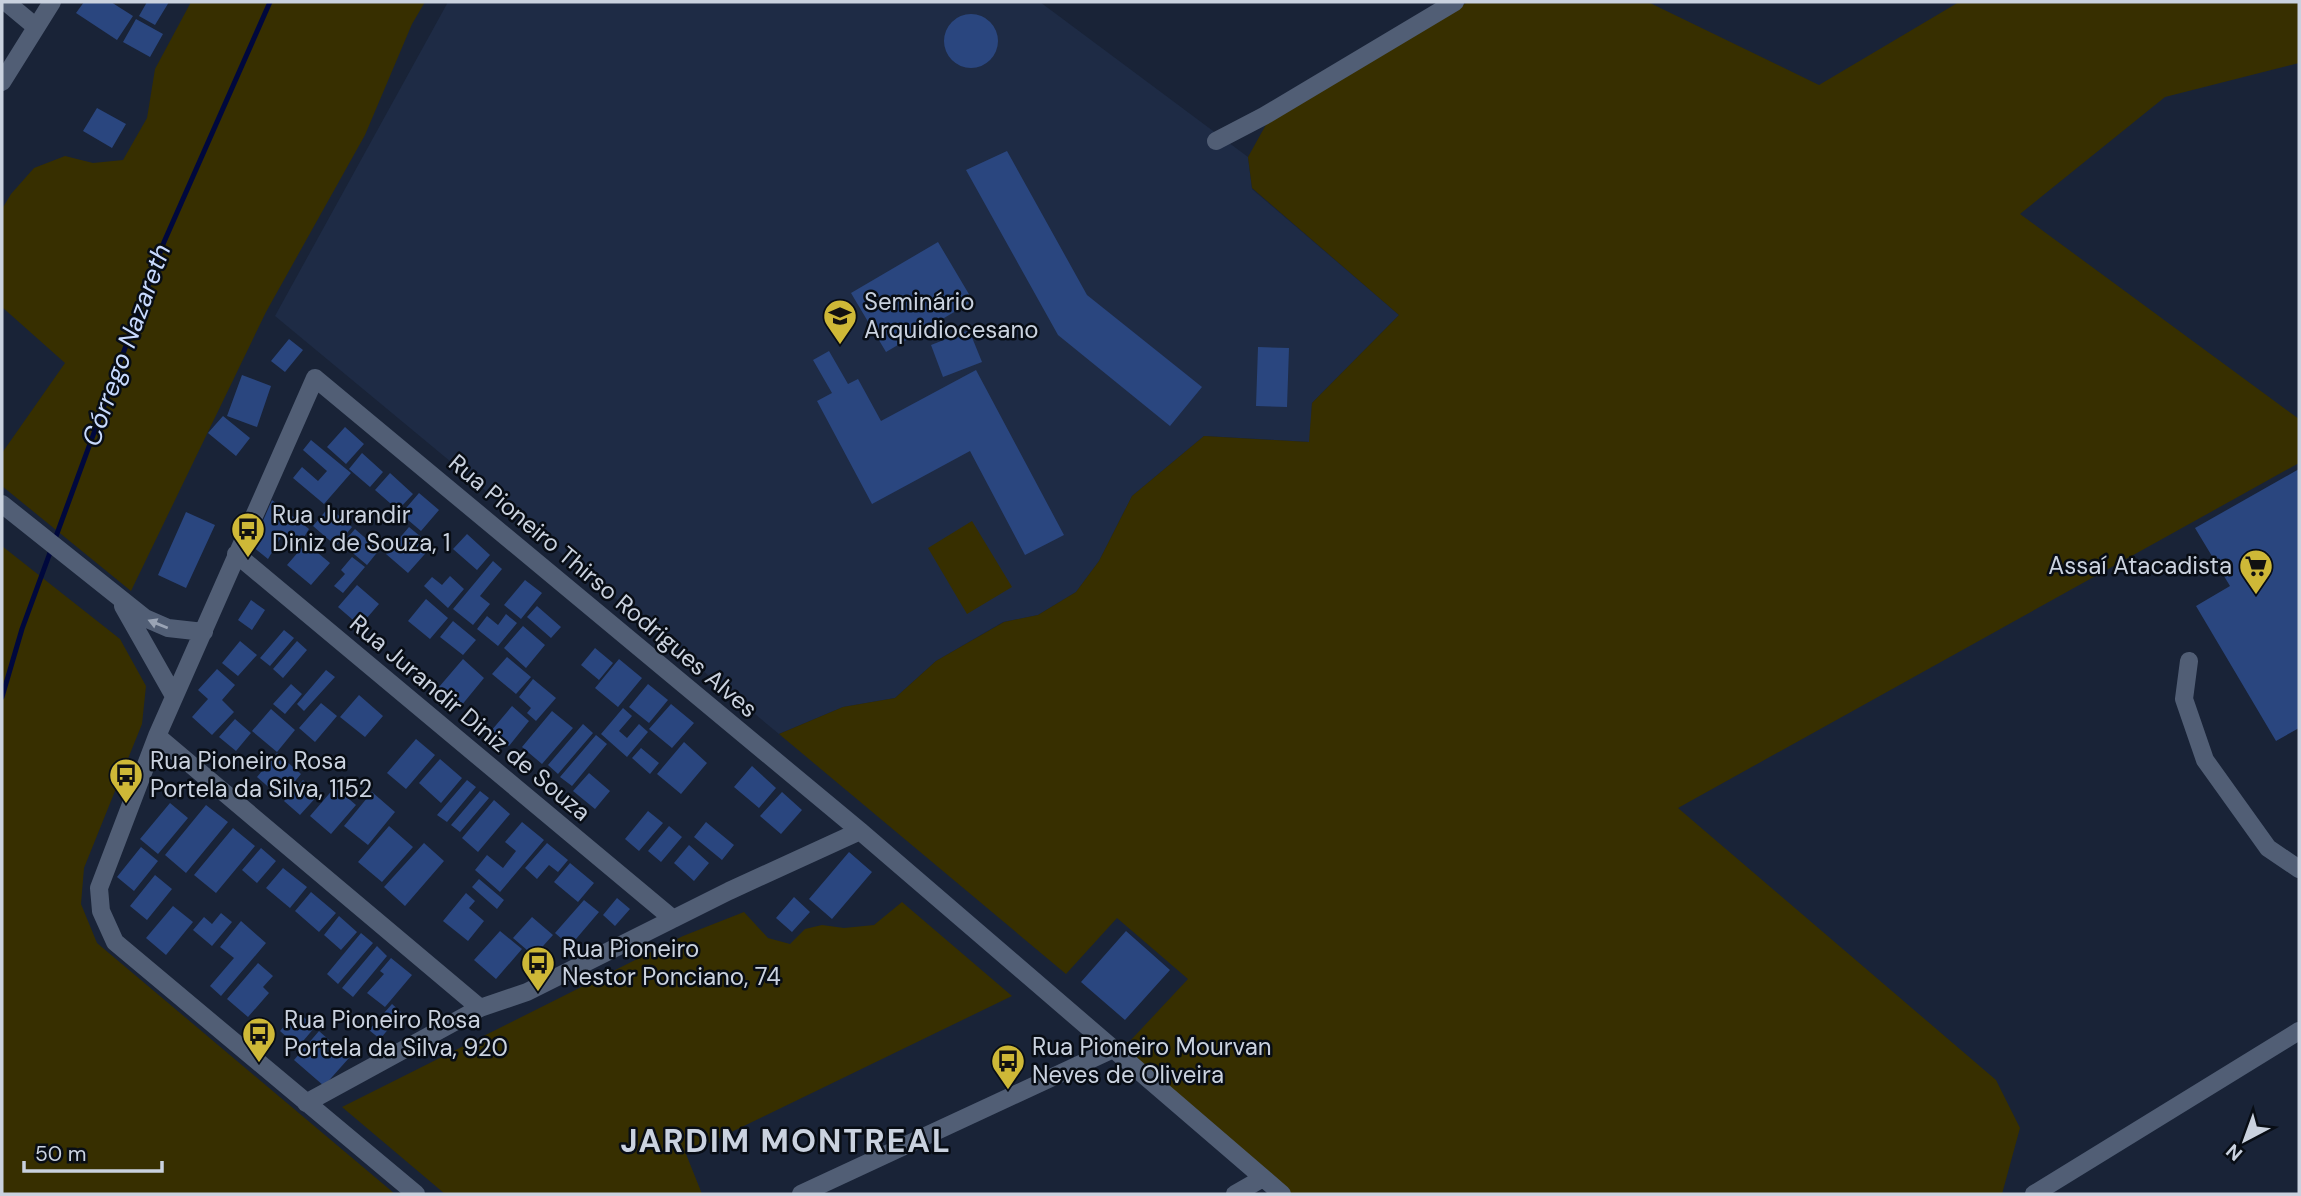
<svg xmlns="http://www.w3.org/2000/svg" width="2301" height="1196" font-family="'DM Sans',sans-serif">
  <rect width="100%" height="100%" fill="#192337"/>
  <path fill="#1e2b45" d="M448,2H1040L1248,157L1252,189L1399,315L1312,403L1310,442L1204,436L1132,496L1099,561L1076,592L1038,615L1003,622L936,661L895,698L843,707L779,734L275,316Z"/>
  <path fill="#372f00" d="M191,2H425L412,24L365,135L266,312L131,591L2,486V453L65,363L2,307V209L11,194L34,168L65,156L93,163L123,160L147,118L155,69Z
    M1468,2H1648L1819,85L1959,2H2299V63L2165,97L2020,214L2299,419V463L1678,808L1996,1080L2020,1128L2002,1194H1282L1113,1049L1130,1041L1188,979L1117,918L1066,974L779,734L843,707L895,698L936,661L1004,622L1038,615L1076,592L1099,561L1132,496L1204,436L1309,442L1312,403L1399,315L1252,188L1248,157L1268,121Z
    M972,521L1012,587L967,614L928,548Z
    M2,546L120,639L146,686L142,724L84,868L81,904L97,943L395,1194H2Z
    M902,902L1012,996L686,1154L702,1194H445L342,1107L683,936L744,912L768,938L790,944L805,929L822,925L844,928L874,925Z"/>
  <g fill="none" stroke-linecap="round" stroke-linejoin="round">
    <path stroke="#00083d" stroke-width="5" d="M2,697L22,629L164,242L270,2"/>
  </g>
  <path fill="#2a467f" d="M84,2H111L133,16L117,40L76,13Z
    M147,2H169L155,25L139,16Z
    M944 41a27 27 0 1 1 54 0a27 27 0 1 1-54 0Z
    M136,19L163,34L150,57L123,42Z
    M97,108L126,124L112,148L83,131Z
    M1007,151L1087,295L1202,387L1170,426L1058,335L966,170Z
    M938,242L973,301L886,352L851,293Z
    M969,330L982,362L943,377L931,345Z
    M289,339L303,350L285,372L271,361Z
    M1258,347L1289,348L1287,407L1256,406Z
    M829,351L848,384L858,379L881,421L976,370L1064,535L1025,555L970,451L872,504L817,401L832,393L813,360Z
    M242,375L271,386L257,427L227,416Z
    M223,416L250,438L236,456L208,433Z
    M345,427L364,444L346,464L327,447Z
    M311,440L351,473L324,504L293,478L302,467L318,481L327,471L303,450Z
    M362,453L383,472L370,487L349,469Z
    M2299,469V728L2276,741L2196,606L2230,586L2195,528Z
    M390,473L413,494L398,510L375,490Z
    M419,493L439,510L421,531L401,514Z
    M272,500L309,529L299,545L283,534L268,559L252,546Z
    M329,507L352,527L336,546L313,526Z
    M186,512L215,525L186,588L158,575Z
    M409,527L432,546L408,573L386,554Z
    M355,529L379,550L367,565L342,544Z
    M467,534L490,555L477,570L453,549Z
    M306,543L330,563L311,585L287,565Z
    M352,557L365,567L343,593L334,586L345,574L341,570Z
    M493,561L502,569L480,596L490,604L473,625L453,609Z
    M450,576L464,589L448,608L424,586L432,577L442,585Z
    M525,580L542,593L521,619L504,605Z
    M357,585L379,604L360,626L338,607Z
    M426,599L448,618L430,639L408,621Z
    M251,600L265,610L252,630L238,620Z
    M537,606L561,627L551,638L527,617Z
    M506,614L517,623L498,646L477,629L487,616L498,625Z
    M453,621L476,640L463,655L440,637Z
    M523,626L545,645L526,668L504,648Z
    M284,630L294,638L270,666L260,658Z
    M240,641L257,655L238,676L222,663Z
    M297,641L307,650L283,678L273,669Z
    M595,648L613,663L599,680L581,665Z
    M507,657L531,677L516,694L492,674Z
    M463,659L484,678L461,706L439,687Z
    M619,659L642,678L618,707L595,688Z
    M217,669L235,685L222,700L234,712L212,735L192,717L208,699L198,690Z
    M326,670L335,677L304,711L297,704Z
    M533,679L556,698L536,721L527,713L531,708L519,697Z
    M291,684L302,694L285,714L273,704Z
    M648,684L668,700L649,723L629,707Z
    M359,695L383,716L365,737L340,717Z
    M321,703L337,716L315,742L299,728Z
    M671,704L694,723L672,748L649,729Z
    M512,706L529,721L509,746L491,731Z
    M623,708L632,716L619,731L627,738L639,724L648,732L627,757L601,734Z
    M271,709L295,730L277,752L252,731Z
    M552,711L573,728L542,764L522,747Z
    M235,719L251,733L236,751L219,737Z
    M583,724L593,733L558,774L548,765Z
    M596,735L607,744L572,786L560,777Z
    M416,739L435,755L406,789L387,773Z
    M684,742L707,763L681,794L657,774Z
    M641,748L659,763L650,774L632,758Z
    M277,753L301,774L281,798L257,777Z
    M440,759L462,778L441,803L419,783Z
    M752,766L776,788L759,808L734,787Z
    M589,773L610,791L595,809L573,791Z
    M303,780L319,794L300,815L284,801Z
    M467,780L476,787L447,822L437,815Z
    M335,787L356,805L331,834L310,816Z
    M480,791L489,798L460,832L451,825Z
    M372,792L395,812L368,845L344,826Z
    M782,792L802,810L781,834L760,816Z
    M494,800L510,814L478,852L462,838Z
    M170,803L188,818L158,854L140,839Z
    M206,805L228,822L186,873L165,855Z
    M648,811L663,823L639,851L625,839Z
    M522,822L544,840L500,892L475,870L487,855L503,868L516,851L505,842Z
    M706,822L734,845L722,860L694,837Z
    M389,826L413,847L382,882L358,862Z
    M669,826L682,837L661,862L648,851Z
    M233,828L255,846L216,893L194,875Z
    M424,843L444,861L405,906L384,887Z
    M547,843L568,860L558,872L549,865L537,879L525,868Z
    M689,845L709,863L694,881L674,863Z
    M141,847L158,861L134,891L117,877Z
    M261,848L276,861L257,883L242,870Z
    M849,852L872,872L832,919L809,899Z
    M570,863L594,883L578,902L554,882Z
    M283,868L307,887L290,908L266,888Z
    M155,875L172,889L147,920L130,906Z
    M479,879L504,900L497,909L472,887Z
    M311,892L336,913L319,932L295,911Z
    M466,893L475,901L469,908L484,921L468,941L443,921Z
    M794,897L810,912L792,932L776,918Z
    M617,898L630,909L615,926L603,915Z
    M584,900L599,912L570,946L555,933Z
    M173,906L193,922L166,955L146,938Z
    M221,913L232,922L212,946L193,930L204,917L212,924Z
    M339,916L357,932L341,950L324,935Z
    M532,917L553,935L534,956L513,938Z
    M241,921L266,943L221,996L210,986L234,958L220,947Z
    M500,931L522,949L496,979L474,960Z
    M1126,931L1170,970L1125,1020L1081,982Z
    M361,933L373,943L338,984L327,974Z
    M377,946L387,956L353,997L342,988Z
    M391,958L412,975L385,1007L367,993L384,974L380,971Z
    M258,963L273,976L263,987L269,993L248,1017L227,999Z
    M392,1004L402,1013L380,1039L369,1030Z
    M297,1011L315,1027L298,1047L280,1031Z
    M319,1031L349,1058L324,1086L294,1060Z"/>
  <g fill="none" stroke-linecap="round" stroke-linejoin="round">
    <path stroke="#515e75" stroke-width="18" d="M6,2L36,27
      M2,82L52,2
      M1216,141L1264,116L1455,2
      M2,504L145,618L168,628L204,632
      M236,554L673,919
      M123,606L174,696
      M2189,661L2184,699L2205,760L2268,848L2299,869
      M157,736L480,1008
      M306,1103L480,1008L527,992L729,891L860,831
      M416,1194L115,942L101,911L99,888L157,736L315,378L860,831L1282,1194
      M801,1194L1113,1049
      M1235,1194L1263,1178
      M2034,1194L2299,1031"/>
  </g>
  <defs><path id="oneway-solid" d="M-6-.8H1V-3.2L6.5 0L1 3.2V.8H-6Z" transform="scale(1.75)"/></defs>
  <use fill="#9aa4b5" href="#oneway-solid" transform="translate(158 624) rotate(-158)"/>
  <defs>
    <g id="university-pin" transform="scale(1.75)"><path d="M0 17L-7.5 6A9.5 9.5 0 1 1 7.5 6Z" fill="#ceb837" stroke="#080d15"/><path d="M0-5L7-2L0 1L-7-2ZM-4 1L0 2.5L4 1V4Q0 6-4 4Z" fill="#111"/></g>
    <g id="bus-pin" transform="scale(1.75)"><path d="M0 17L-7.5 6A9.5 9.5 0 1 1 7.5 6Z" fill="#ceb837" stroke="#080d15"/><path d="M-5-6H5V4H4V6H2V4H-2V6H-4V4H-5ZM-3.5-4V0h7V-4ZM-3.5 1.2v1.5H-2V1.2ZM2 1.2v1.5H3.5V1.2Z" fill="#111"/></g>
    <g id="supermarket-pin" transform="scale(1.75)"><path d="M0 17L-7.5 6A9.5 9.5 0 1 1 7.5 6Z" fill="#ceb837" stroke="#080d15"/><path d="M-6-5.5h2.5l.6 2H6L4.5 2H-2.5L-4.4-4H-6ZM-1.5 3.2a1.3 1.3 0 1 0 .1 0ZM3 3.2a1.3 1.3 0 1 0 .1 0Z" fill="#111"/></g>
  </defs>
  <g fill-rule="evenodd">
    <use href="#university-pin" x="840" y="316"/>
    <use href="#bus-pin" x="248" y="529"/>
    <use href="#supermarket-pin" x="2256" y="566"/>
    <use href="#bus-pin" x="126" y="775"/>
    <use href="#bus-pin" x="538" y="963"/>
    <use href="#bus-pin" x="259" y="1034"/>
    <use href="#bus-pin" x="1008" y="1061"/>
  </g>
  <g text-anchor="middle" stroke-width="5" stroke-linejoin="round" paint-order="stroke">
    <g font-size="24" fill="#cad2df" stroke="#080d15" text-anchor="start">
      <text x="864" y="310">Seminário<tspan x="864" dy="28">Arquidiocesano</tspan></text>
      <text x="272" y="523">Rua Jurandir<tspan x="272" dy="28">Diniz de Souza, 1</tspan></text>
      <text x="2232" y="574" text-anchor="end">Assaí Atacadista</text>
      <text x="150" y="769">Rua Pioneiro Rosa<tspan x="150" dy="28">Portela da Silva, 1152</tspan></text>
      <text x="562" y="957">Rua Pioneiro<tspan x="562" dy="28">Nestor Ponciano, 74</tspan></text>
      <text x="284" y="1028">Rua Pioneiro Rosa<tspan x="284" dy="28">Portela da Silva, 920</tspan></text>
      <text x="1032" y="1055">Rua Pioneiro Mourvan<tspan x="1032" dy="28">Neves de Oliveira</tspan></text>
    </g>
    <g font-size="24" fill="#cad2df" stroke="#080d15">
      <text transform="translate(603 586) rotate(40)" y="8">Rua Pioneiro Thirso Rodrigues Alves</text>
      <text transform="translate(470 718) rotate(40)" y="8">Rua Jurandir Diniz de Souza</text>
    </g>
    <g font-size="26" font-style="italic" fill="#c8dafe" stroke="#080d15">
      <text transform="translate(126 345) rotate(-70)" y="9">Córrego Nazareth</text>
    </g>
    <g font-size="32" font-weight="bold" letter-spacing="2" fill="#cad2df" stroke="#080d15">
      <text x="786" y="1152">JARDIM MONTREAL</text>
    </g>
  </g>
  <rect width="2301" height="1196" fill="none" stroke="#cad2df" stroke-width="7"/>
  <g transform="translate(2245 1140) rotate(221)" stroke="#080d15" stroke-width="5" paint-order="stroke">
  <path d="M0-5L12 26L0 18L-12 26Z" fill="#cad2df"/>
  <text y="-10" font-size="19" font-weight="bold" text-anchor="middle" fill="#cad2df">N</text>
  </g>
  <path d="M24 1161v10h138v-10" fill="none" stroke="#cad2df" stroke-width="3.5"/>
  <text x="35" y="1161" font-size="21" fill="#cad2df" stroke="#080d15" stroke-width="5" paint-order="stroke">50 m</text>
</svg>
